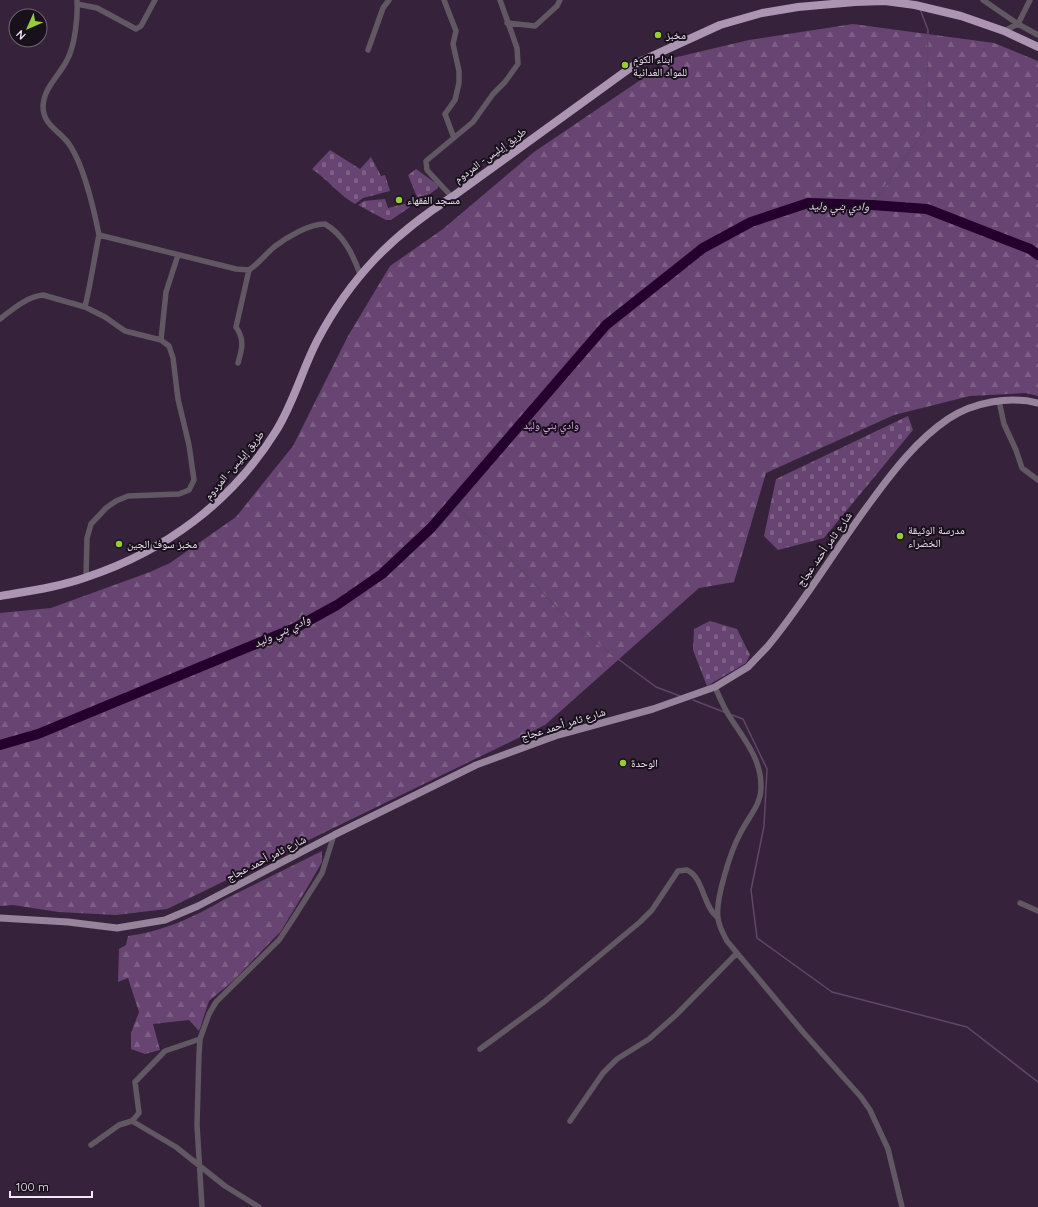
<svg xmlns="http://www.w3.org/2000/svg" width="1038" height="1207" font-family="Quicksand,'Noto Naskh Arabic',sans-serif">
  <defs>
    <pattern id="forest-firs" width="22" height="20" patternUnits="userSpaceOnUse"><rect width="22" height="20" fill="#674471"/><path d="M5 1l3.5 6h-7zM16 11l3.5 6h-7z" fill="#7d5f86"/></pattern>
    <pattern id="cemetery-stones" width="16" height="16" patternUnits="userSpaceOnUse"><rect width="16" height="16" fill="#674471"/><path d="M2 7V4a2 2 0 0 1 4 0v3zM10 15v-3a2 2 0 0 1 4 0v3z" fill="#7d5f86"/></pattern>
  </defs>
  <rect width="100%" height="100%" fill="#36233b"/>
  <path fill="url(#forest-firs)" d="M853,24L994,43L1038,61V396L1026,393L970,396L894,415L766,473L734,582L699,588L545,725L167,909L116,915L58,912L13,905L0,906V613L51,608L150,572L170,563L236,517L293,446L348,336L390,266L443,229L534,152L673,58L749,40Z
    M322,851V862L310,883L281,931L234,980L209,1001L199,1031L189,1020L153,1024L160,1050L145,1054L131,1049V1033L139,1012L128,978L118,982L119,949L126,945L128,936C161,932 195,917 223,900Z"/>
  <path fill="url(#cemetery-stones)" d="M330,150L360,169L371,157L381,176L385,175L390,191L363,198L355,204C339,195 327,179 312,169Z
    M416,169L438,185V188L419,202L408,175Z
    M385,199L388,208L408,203L410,207L391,220H386L358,205L364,201Z
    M908,416L913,430L824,538L778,550L764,536L776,479Z
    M710,621L737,629L750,655L746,663L707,686L693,650L694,629Z"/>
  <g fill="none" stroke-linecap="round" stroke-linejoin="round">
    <path stroke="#614669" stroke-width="1.5" d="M872,205L926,128L928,30L920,9
      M452,504L491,538L575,627L656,687L680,696
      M693,700L724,712
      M732,715L743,719L767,769L764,826L751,890L757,938L832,992L967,1027L1038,1082"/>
    <path stroke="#23012c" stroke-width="10" d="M0,745L38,734L297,627L337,605L382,574L431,528L606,325L703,248L751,222L808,203L872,205L927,209L1030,249L1038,255"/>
    <path stroke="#615864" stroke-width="5.5" d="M77,0C78,16 75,46 67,60C60,75 44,87 43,106C43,127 62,131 71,147C84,168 94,210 99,235L236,269L249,270C258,264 265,255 274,247C287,237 309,224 325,224C344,235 353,255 360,274
      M444,0L456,31L453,44L459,71V83L455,100L445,114L454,138
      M983,0L1018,24L1038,35
      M77,4L97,8L136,29L141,26L155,0
      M507,23L535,26L557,6L560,0
      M1004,31L1018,24L1030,0
      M368,50L383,8L389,0
      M452,197L427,170L426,161L473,122L493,94L505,82L518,64L517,48L500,0
      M85,307C91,282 94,259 99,235
      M0,319C13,309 26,297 43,295L85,307L105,317L125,331L161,340L169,346L173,358L178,399L189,445L194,480L189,490L179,494L128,496L116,501L106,508L91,524L87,538L86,578
      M161,340L166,292L178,255
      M238,363C242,349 245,340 236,327L249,270
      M999,401L1004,424L1016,450L1022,468L1038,480
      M715,687C719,696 723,706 728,714C742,737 762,758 761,788C761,805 747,819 740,834C731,850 715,900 718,918C719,927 723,933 727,941L803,1032L861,1097L870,1110L888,1149L902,1207
      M1020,903L1038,911
      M480,1049L544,1002L640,922L652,910L678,871L687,870C704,878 702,904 717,917
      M132,1121L176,1147L225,1186L259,1207
      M570,1121L603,1073L617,1059L649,1039L676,1015L737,953
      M91,1145L119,1125L132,1121L139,1113L135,1082L165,1051L200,1039
      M202,1207L197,1125L199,1054L200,1039L209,1014L216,1002L279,940L291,922L322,873L334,835"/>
    <path stroke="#97849c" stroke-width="7" d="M0,918L68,922L117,928L165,920L198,906L334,835L476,765L558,735L653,709L715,687L748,667L768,646C806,600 836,548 872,500C894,470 917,440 948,419C973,402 1009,396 1038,403"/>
    <path stroke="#ac95b2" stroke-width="8" d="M0,596C29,591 59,587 87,577C165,551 232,502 276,431C294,402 302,370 317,341C350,278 392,235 452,197L637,63L720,25L762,13L798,7L855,2L885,1L915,5L961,16L1004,31L1038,47"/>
  </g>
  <g fill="#97cc38" stroke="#18101b" stroke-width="1.5">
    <circle cx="658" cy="35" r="4"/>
    <circle cx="625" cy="65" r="4"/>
    <circle cx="399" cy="200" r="4"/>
    <circle cx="900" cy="536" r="4"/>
    <circle cx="119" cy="544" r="4"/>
    <circle cx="623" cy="763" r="4"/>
  </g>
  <g text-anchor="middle" stroke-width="4" stroke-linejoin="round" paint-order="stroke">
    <g font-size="11" fill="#f3e7f7" stroke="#18101b" text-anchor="start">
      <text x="666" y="39">مخبز</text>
      <text x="633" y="63">ابناء الكوم<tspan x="633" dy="13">للمواد الغدائية</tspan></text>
      <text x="407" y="204">مسجد الفقهاء</text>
      <text x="908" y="534">مدرسة الوثيقة<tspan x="908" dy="13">الخضراء</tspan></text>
      <text x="127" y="548">مخبز سوف الجين</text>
      <text x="631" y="767">الوحدة</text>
    </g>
    <g font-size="11" fill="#f3e7f7" stroke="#18101b">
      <text transform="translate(490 155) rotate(-36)" y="4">طريق إيليس- المردوم</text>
      <text transform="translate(234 465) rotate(-50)" y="4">طريق إيليس- المردوم</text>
      <text transform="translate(824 549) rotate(-55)" y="4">شارع ثامر أحمد عجاج</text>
      <text transform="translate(563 724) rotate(-17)" y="4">شارع ثامر أحمد عجاج</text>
      <text transform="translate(266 858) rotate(-27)" y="4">شارع ثامر أحمد عجاج</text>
    </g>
    <g font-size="11" fill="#e5a0f9" stroke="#18101b">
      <text x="551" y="429">وادي بني وليد</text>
    </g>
    <g font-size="12" font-style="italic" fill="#eed2f5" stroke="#18101b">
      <text transform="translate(839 206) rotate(1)" y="4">وادي بني وليد</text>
      <text transform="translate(282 631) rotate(-25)" y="4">وادي بني وليد</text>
    </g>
  </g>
  <g transform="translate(28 28) rotate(225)"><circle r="19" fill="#18101b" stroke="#706673"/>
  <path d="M0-3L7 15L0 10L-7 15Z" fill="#97cc38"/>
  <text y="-6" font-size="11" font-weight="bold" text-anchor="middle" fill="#f3e7f7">N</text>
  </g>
  <path d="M10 1191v6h82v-6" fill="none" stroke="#f3e7f7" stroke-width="2"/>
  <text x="16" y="1191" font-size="12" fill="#f3e7f7" stroke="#18101b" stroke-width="3" paint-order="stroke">100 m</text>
</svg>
